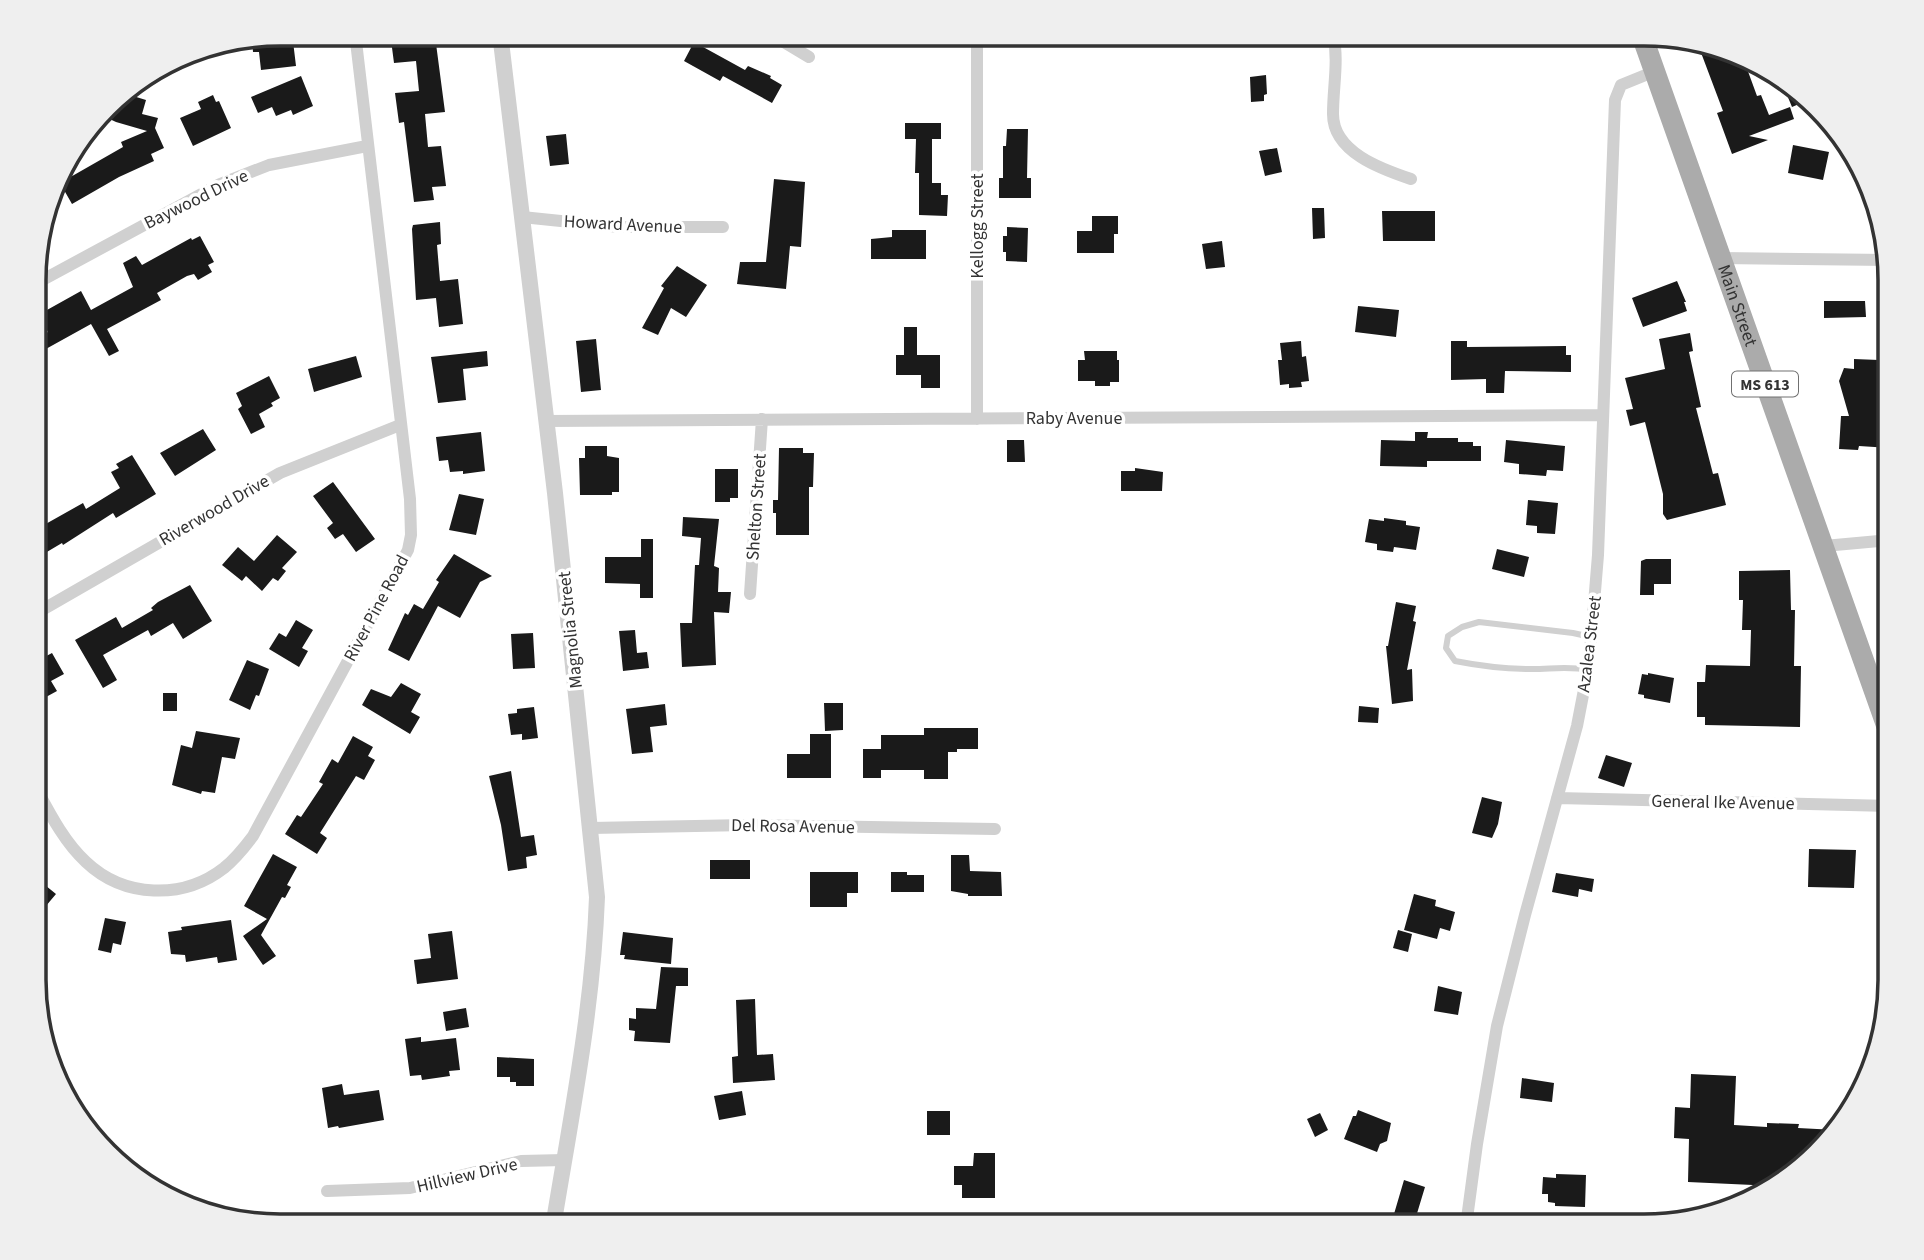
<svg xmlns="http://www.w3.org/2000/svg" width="1924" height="1260" font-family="'Source Sans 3',sans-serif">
  <rect width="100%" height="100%" fill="#fff"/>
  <path fill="#1a1a1a" d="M279,33H292L296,66L261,70L259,52H253L252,39Z
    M1203,33H1261V47L1203,45Z
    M435,36L445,112L425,114L428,147L441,146L446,186L432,187L434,200L414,202L404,122L399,123L395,93L419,91L416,61L394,63L391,40Z
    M694,42L745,70L748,66L771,76L770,78L782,85L772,103L723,76L720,81L684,61Z
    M1697,42L1723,46L1742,55L1757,96L1761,95L1769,115L1790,107L1794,119L1749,136L1768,140L1732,154L1717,113L1723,111Z
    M1778,73L1782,75L1806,101L1792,107Z
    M1266,75L1267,94L1264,95V101L1251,102L1250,77Z
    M301,76L313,106L293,115L291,110L276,116L272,107L258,113L251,97Z
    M120,92L146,100L142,114L158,118L155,128L164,148L151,154L154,161L119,177L72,204L60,183L123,147L121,142L147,131L116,122L101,115Z
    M213,95L216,102L219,101L231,128L193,146L180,118L201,109L198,102Z
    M905,123H941V139H932V183H941V195H948L947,216L919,215V173H915L916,139H905Z
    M1007,129H1028L1027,178H1031V198H999V178H1003V146H1006Z
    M566,134L569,164L550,166L546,136Z
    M1793,145L1829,152L1823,180L1788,173Z
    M1277,148L1282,172L1265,176L1259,151Z
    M774,179L805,182L801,247L790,246L786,289L737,284L740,262H766Z
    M1312,208H1324L1325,238L1313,239Z
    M1382,211H1435V241H1383Z
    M1092,216H1118V234H1114V253H1077V231H1092Z
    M440,222L441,244L437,245L440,281L458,279L463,324L439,327L436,298L416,300L412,229L413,225Z
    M1007,227L1028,228L1027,262L1006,261V252H1003V236H1007Z
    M892,230H926V259H871V239L892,237Z
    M200,236L214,262L208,265L212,272L198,280L194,274L187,276L157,293L161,300L107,329L119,351L109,356L91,324L35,355V339L48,332L38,315L81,291L91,310L133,287L123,263L136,256L142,265L191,238L192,240Z
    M1222,241L1225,267L1206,269L1202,244Z
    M677,266L707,285L686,317L671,308L658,335L642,328L664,288L661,286Z
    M1677,281L1686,302H1684L1687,311L1643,327L1632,298Z
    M1824,301H1865L1866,317L1824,318Z
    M1358,306L1399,310L1396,337L1355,332Z
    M904,327H917V355H940V388H921V375H896V355H904Z
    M1690,333L1693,351L1689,352L1701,407L1696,408L1713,474L1718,473L1726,505L1667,520L1663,514V494L1645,422L1630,426L1626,410L1633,409L1625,378L1665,369L1659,339Z
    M596,339L601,390L581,392L576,341Z
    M1301,341L1302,357L1306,356L1309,381L1301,382L1302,387L1289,388V384L1280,385L1278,360H1282L1280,343Z
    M1451,341H1467V347L1566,346V355H1571V372L1505,371L1504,393H1486V379L1451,380Z
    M487,351L488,366L463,369L466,400L438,403L431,357Z
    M1084,351H1117V360H1119V382H1110V386H1095V381H1078V360H1085Z
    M356,356L362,377L314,392L308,369Z
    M1854,359L1879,360L1878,372H1890V448L1859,446L1858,450L1839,449L1841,416H1849L1839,381L1844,368L1854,369Z
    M269,376L280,398L271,403L273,406L259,414L265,427L251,434L238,409L242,406L236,393Z
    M203,429L216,450L175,476L160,453Z
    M481,432L485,471L463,474V471L450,472L448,460L439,461L436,437Z
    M1415,432H1428L1427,438H1458V442H1473V446H1481V461H1427V467L1380,466L1381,440L1415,441Z
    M1007,440H1024L1025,462H1007Z
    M1506,440L1565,446L1563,471L1547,470L1546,476L1519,474V464L1504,462Z
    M585,446H607V456L619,458V492H612V495H580L579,458H585Z
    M779,448H803V453H814L813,487H809V535H776V513H773V500H778Z
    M132,455L156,494L116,518L113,513L63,545L62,543L35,559V530L83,503L86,509L120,488L111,472L119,468L116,464Z
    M1135,468L1163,472L1162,491H1121V471H1135Z
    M715,469H738V498H730V502H715Z
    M333,482L375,539L356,552L343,534L335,539L327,528L333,523L313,496Z
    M459,494L484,499L476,535L449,530Z
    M1528,500L1558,503L1555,534L1537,533V526L1526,525Z
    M683,517L719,519L714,566L719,568L718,592H731L729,613L714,612L716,665L682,667L680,623H692L695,565H699L701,538L682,536Z
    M1384,518L1406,521V525L1420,527L1416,550L1394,547L1393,552L1377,550V544L1365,542L1369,519L1384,521Z
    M277,535L297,552L282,568L286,571L278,581L273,578L262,591L246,576L242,581L222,565L238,547L254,561Z
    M641,539H653V598H640V584L605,583V557H641Z
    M1497,549L1529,557L1524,577L1492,569Z
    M454,554L492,576L480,582L460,618L438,606L409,661L388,650L405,613L408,615L414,604L423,609L439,582L436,580Z
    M1646,559H1671V584H1654V595H1640L1641,561Z
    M1790,570L1791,610H1795L1794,666H1801L1800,727L1705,725V717H1697V682H1705L1706,665L1750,666L1751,630H1742L1743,600H1739V571Z
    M190,585L212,621L183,639L173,623L151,636L148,630L103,655L117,680L103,688L75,640L116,617L122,628L153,610L151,608L158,602Z
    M1396,602L1416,606L1413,621L1416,622L1407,670L1412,669L1413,701L1392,704L1386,646H1388Z
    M296,620L313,630L302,648L308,651L299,667L269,649L279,633L286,637Z
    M635,630L637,653L647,652L649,668L623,671L619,631Z
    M533,633L535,668L513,669L511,634Z
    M52,653L64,674L51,681L57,691L35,703V662Z
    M247,660L269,669L259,696L256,695L250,710L229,700Z
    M1648,673L1674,678L1670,703L1644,698V695L1638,694L1642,674L1648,675Z
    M401,683L421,694L411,712L420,717L410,734L362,705L371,689L391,697Z
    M163,693H177V711H163Z
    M824,703H843V730L825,731Z
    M665,704L667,725L650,727L653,752L632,754L626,709Z
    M1359,706L1379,708L1378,723L1358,722Z
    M534,707L538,738L522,740V734L511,735L508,714L517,713V709Z
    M924,728H978V749H957V752H948V779H924V770H881V778H863V749H881V735H924Z
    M196,731L240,738L235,759L222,757L215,793L202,791L201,794L172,785L181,745L192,748Z
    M810,734H831V778H787V754H810Z
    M353,736L373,747L368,756L375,760L364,780L356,776L320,833L327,838L317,854L285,834L297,815L301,817L323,784L319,782L332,759L338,763Z
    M1606,755L1632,763L1624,787L1598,778Z
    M511,771L521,837L534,835L537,855L526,857L527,868L508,871L501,825L489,776Z
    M1482,797L1502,802L1498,824L1492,838L1472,833Z
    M1809,849L1856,850L1854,888L1808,887Z
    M273,854L297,867L287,885L291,887L285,898L282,897L261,935L276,956L263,965L243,936L267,919L244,906Z
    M951,855H969L970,871L1001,872L1002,896H968V894L951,891Z
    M710,860H750V879H710Z
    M810,872H858V893H847V907H810Z
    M891,872H907V875H924V892H891Z
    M1556,873L1594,879L1592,892L1579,889L1578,897L1552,892Z
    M35,877L56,894L35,919Z
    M1414,894L1436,900L1435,906L1455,912L1450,931L1440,928L1437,939L1404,930Z
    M105,918L126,922L121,945L113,943L111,953L98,950Z
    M231,920L237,960L218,963L217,957L186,962L185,955L171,954L168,932L182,930L181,927Z
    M1398,930L1412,934L1408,952L1393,948Z
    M452,931L458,979L417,984L414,960L431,958L428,934Z
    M623,932L673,938L671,964L624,959L625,955H620Z
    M661,967L688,968V986H676L670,1043L634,1041L635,1031L629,1030V1018L636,1019V1008L656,1009Z
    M1438,986L1462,992L1458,1015L1434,1011Z
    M755,999L757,1055L773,1054L775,1080L733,1083L732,1057L738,1056L736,1000Z
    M466,1008L469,1027L446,1031L443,1012Z
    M421,1037V1042L456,1038L460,1070L449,1071L450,1076L422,1080L421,1075L410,1076L405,1039Z
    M497,1057L534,1059V1086H516V1082H510V1077H497Z
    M1691,1074L1736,1076L1734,1125L1767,1127V1123L1799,1124L1798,1128L1836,1130L1769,1193L1752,1192L1753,1185L1688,1182L1689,1139L1674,1138L1675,1107L1690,1108Z
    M1522,1078L1554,1083L1552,1102L1520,1098Z
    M342,1084L344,1095L379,1090L384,1120L339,1128L338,1126L328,1128L322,1088Z
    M742,1091L746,1115L719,1120L714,1096Z
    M1358,1110L1391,1123L1387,1141L1380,1144L1377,1152L1344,1139L1353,1116H1356Z
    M927,1111H950V1135H927Z
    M1320,1113L1328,1130L1315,1137L1307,1119Z
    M974,1153H995V1198H962V1185H954V1166H973Z
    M1556,1174L1586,1175L1585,1207L1555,1206V1203L1548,1202V1194H1542L1543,1177L1556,1178Z
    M1404,1180L1425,1187L1415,1220L1394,1214Z"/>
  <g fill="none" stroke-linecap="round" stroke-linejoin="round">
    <path stroke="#d0d0d0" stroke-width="6" d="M1588,670C1570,666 1551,669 1533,669C1507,669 1480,666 1455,661L1446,648L1448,636L1462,627L1479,622L1573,633L1591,637"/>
    <path stroke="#d0d0d0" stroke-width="12" d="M769,33L809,57
      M1333,33C1339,61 1333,86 1333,114C1333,152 1381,169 1411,179
      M522,217L619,227H723
      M1721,258L1889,260
      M35,284L220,184L269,165L367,146
      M977,419V33
      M546,421L1603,415
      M1824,546L1890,540
      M750,594L762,419
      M35,614L280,473L400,425
      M35,786C49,812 64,842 86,862C124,898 183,900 224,868C235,859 244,848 253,836L408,550L411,535L410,499L355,33
      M1557,798L1890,806
      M591,828L747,825L995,829
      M327,1191L410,1188L521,1161L564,1160
      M1466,1226L1477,1144L1497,1026L1525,915L1577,726L1589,664L1598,555L1615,100L1621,85L1653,72"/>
    <path stroke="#d0d0d0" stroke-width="16" d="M500,33L555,493L597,897C593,1008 571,1117 553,1227"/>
    <path stroke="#ababab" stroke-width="21" id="s1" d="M1641,33L1890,735"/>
  </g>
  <g text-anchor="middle" stroke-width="7" stroke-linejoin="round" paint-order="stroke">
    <rect fill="#fff" stroke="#707070" stroke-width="2" x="1732" y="371.5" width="66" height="25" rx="5"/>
    <g font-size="16" font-weight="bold" fill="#333">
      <text x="1765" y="390">MS 613</text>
    </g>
    <g font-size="18" fill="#333" stroke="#fff">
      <text transform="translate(196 199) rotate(-26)" y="6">Baywood Drive</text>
      <text transform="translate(623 224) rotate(3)" y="6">Howard Avenue</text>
      <text transform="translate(977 226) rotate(-90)" y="6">Kellogg Street</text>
      <text dy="6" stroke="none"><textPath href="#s1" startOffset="289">Main Street</textPath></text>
      <text x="1074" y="424">Raby Avenue</text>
      <text transform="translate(756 507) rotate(-86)" y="6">Shelton Street</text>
      <text transform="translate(214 510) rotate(-30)" y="6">Riverwood Drive</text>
      <text transform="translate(376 608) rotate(-62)" y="6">River Pine Road</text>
      <text transform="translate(570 630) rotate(-96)" y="6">Magnolia Street</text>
      <text transform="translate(1589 644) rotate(-83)" y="6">Azalea Street</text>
      <text transform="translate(1723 802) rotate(1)" y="6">General Ike Avenue</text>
      <text transform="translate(793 826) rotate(1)" y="6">Del Rosa Avenue</text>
      <text transform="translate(467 1175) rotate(-13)" y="6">Hillview Drive</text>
    </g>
  </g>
  <path d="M0 0H1924V1260H0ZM280 46H1644A234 234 0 0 1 1878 280V980A234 234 0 0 1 1644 1214H280A234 234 0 0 1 46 980V280A234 234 0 0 1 280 46Z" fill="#efefef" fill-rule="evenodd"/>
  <path fill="none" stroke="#333" stroke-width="3.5" d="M280 46H1644A234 234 0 0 1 1878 280V980A234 234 0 0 1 1644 1214H280A234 234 0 0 1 46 980V280A234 234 0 0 1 280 46Z"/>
</svg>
